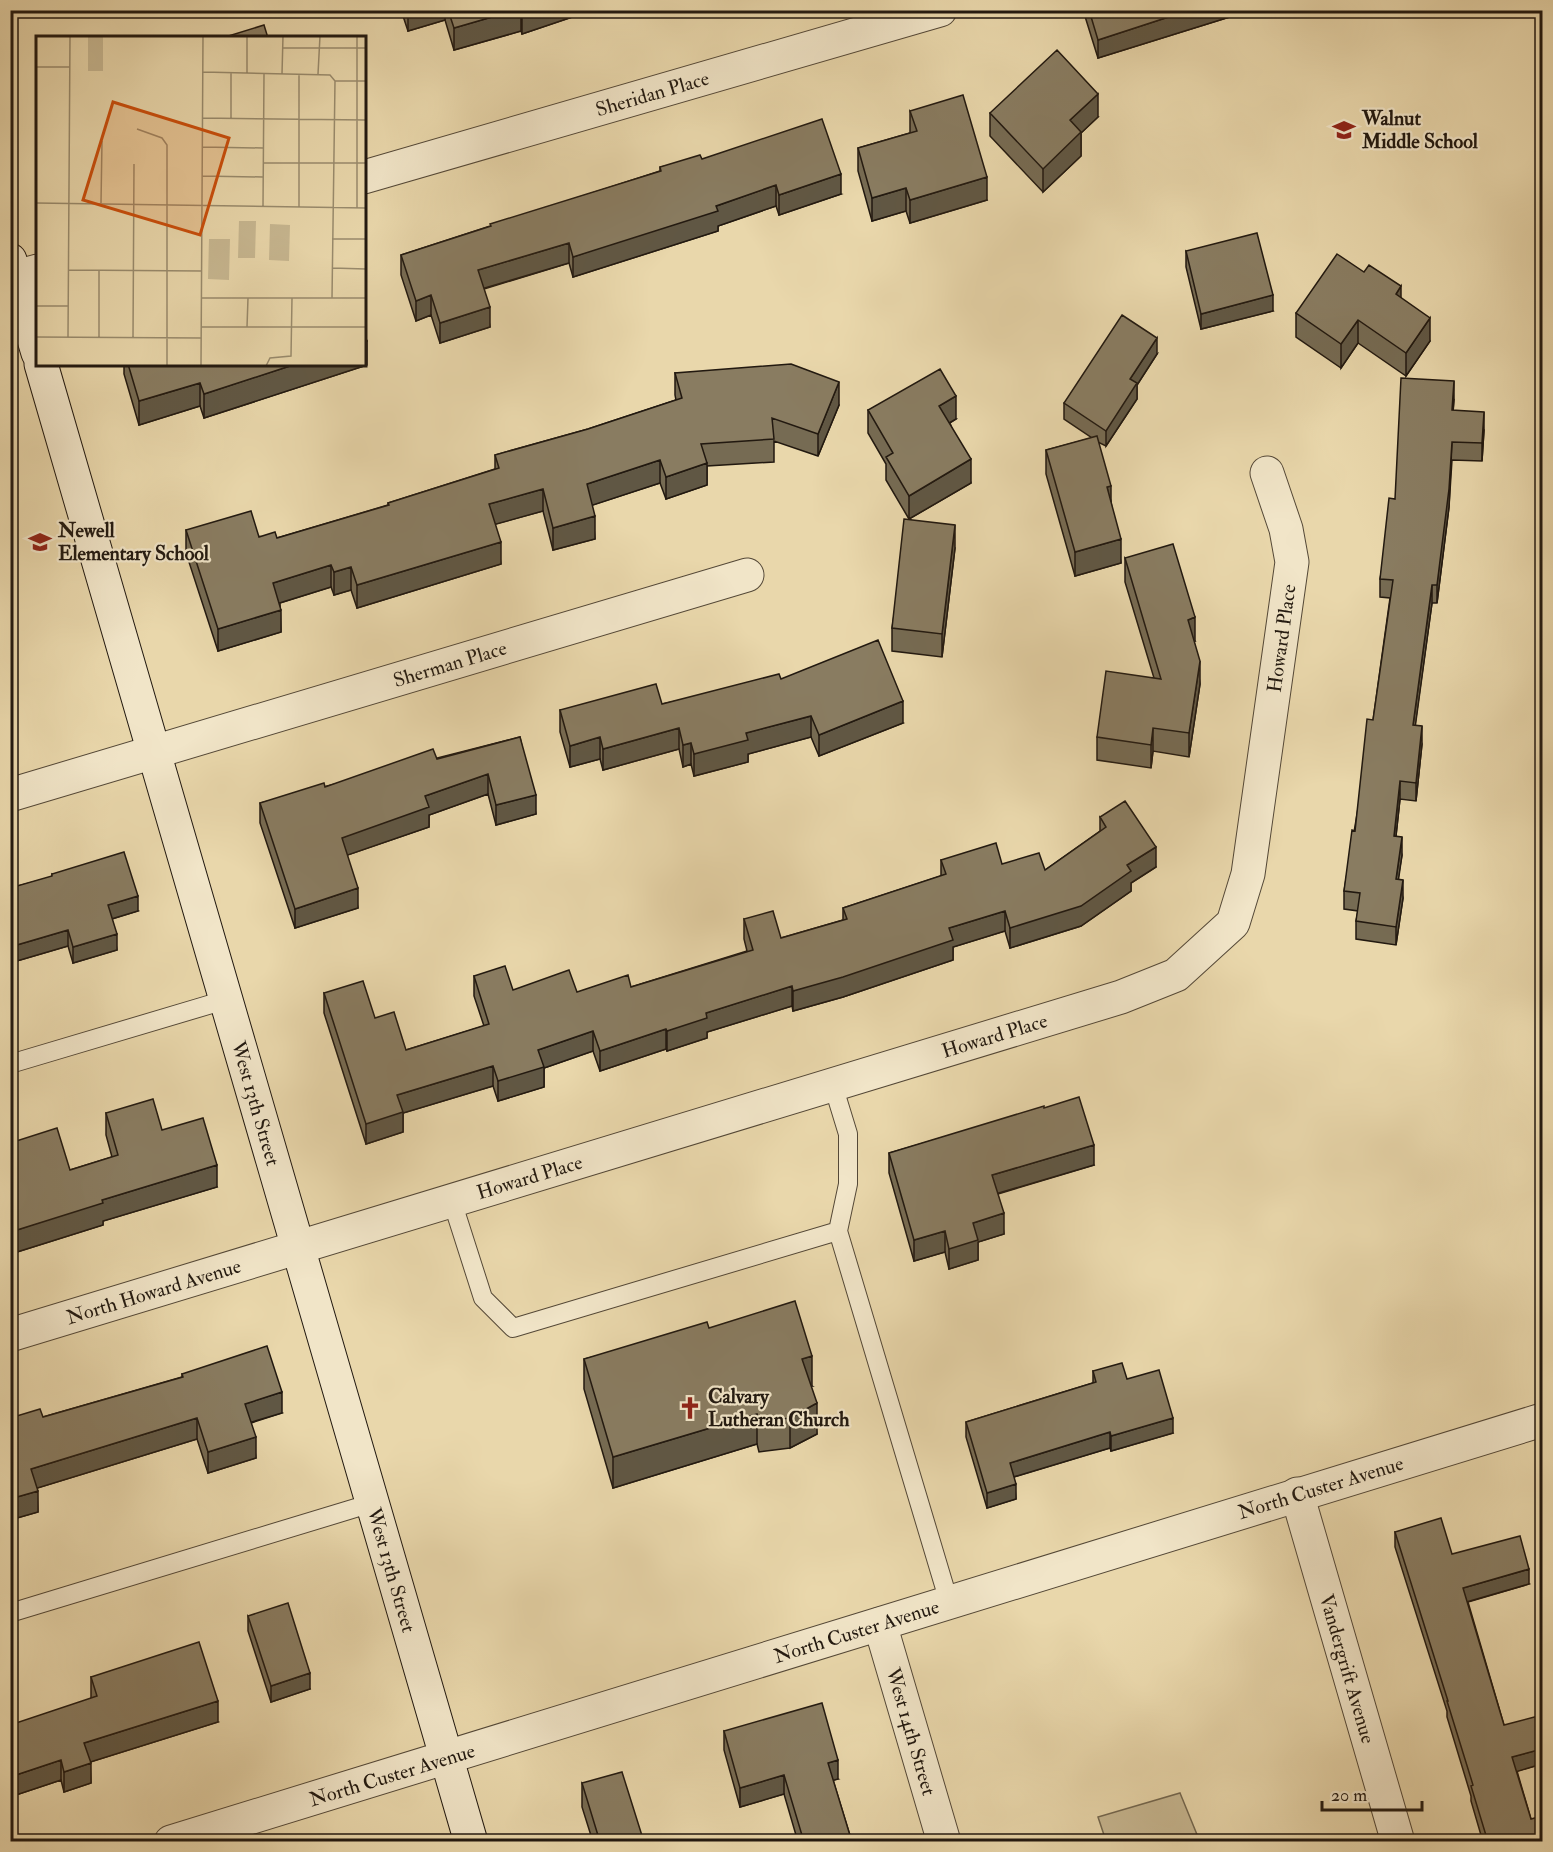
<svg xmlns="http://www.w3.org/2000/svg" width="1553" height="1852" font-family="'IM FELL Double Pica',serif">
  <rect width="100%" height="100%" fill="#e9d7ab"/>
  <filter id="stains"><feTurbulence type="fractalNoise" baseFrequency=".00333" numOctaves="4"/><feColorMatrix values="0 0 0 0 .2 0 0 0 0 .09 0 0 0 0 .02 0 0 0 .5 -.17"/></filter>
  <radialGradient id="worn" r=".72"><stop offset=".6" stop-color="#630" stop-opacity="0"/><stop offset="1" stop-color="#630" stop-opacity=".3"/></radialGradient>
  <path fill="#c7b791" stroke="#746850" stroke-width="1.5" d="M1180,1793L1198,1837L1182,1841H1106L1098,1817Z"/>
  <g fill="none" stroke-linecap="round" stroke-linejoin="round">
    <g stroke="#544837" stroke-width="20">
      <path id="service" d="M10,1064L225,1000
        M833,1085L848,1134V1184L838,1231L949,1602
        M452,1201L483,1298L513,1328L838,1231
        M10,1613L372,1503"/>
    </g>
    <g stroke="#544837" stroke-width="35">
      <g id="minor">
        <path id="s1" d="M364,177L940,10"/>
        <path d="M16,277L38,271"/>
        <path id="s2" d="M10,795L747,575"/>
        <path id="s3" d="M10,1335L1121,997L1176,975L1233,923L1248,874L1292,562L1286,529L1267,473"/>
        <path id="s4" d="M1297,1494L1398,1842"/>
        <path id="s5" d="M880,1624L944,1842"/>
      </g>
    </g>
    <g stroke="#544837" stroke-width="35">
      <g id="tertiary">
        <path id="s6" d="M171,1842C629,1704 1084,1558 1542,1420"/>
      </g>
    </g>
    <g stroke="#221910" stroke-width="35">
      <g id="secondary">
        <path d="M10,260L38,353"/>
        <path id="s7" d="M41,364L471,1842"/>
      </g>
    </g>
    <use href="#service" stroke="#f1e5c8" stroke-width="18"/>
    <use href="#minor" stroke="#f1e5c8" stroke-width="33"/>
    <use href="#tertiary" stroke="#f1e5c8" stroke-width="33"/>
    <use href="#secondary" stroke="#f1e5c8" stroke-width="33"/>
  </g>
  <path fill="#766b53" stroke="#221910" stroke-width="1.5" d="M401,10H593L522,34L521,31L454,50L445,20L408,31Z
    M1083,10H1249V11L1098,58Z
    M910,111L987,200L910,223L906,211L872,221L858,171V148L910,133Z
    M990,113L1098,117L1081,133V156L1043,192L990,136Z
    M702,159L841,194L779,215L776,206L718,226V231L573,277L569,263L484,289L490,327L440,343L431,315L416,321L401,275V255L660,171V167Z
    M1186,251L1273,311L1201,329L1186,267Z
    M1401,298L1430,341L1406,376L1358,343L1341,368L1296,337V313Z
    M1157,354L1137,385V399L1106,446L1098,442L1111,502L1121,563L1075,576L1046,474V450L1092,438L1064,419V403Z
    M124,364H128L367,365L204,418L200,406L139,425L124,374Z
    M675,373L839,405L818,456L774,441V462L707,466V485L666,499L660,483L592,505L595,539L553,550L543,511L495,524L501,564L357,608L351,590L334,595L331,587L280,603L281,632L218,651L186,553V530L277,538L388,505V503L495,469V455L588,429L676,400L675,395Z
    M1454,399L1453,411L1484,430L1482,461L1452,460L1449,507L1437,603H1432L1415,725L1422,744L1416,801L1400,799L1396,836L1402,855L1398,879L1403,898L1396,945L1356,939V921L1358,911L1344,909V891L1373,720L1390,598L1380,597V579L1395,499Z
    M868,410L956,419L950,423L971,483L909,519L955,548L942,657L892,651V628L909,519L886,480V464L868,433Z
    M1125,558L1195,641H1194L1200,684L1189,757L1153,751L1151,768L1097,760V737L1154,678L1125,582Z
    M781,679L903,723L819,756L811,737L748,754V762L694,776L691,764L683,767L679,749L603,770L600,759L570,767L560,732V710L662,704Z
    M520,737L536,814L496,825L488,794L429,815V827L347,855L358,908L295,928L260,823V803Z
    M1100,817L1156,867L1131,883V891L1081,926L1010,948L1005,931L953,947V960L843,997L793,1011L792,1006L707,1032V1038L667,1051L666,1049L600,1071L593,1051L544,1068V1087L498,1101L493,1086L403,1113V1132L366,1144L324,1013V993L375,1018L406,1050L484,1026L474,996V976L513,990L577,992L631,987L747,951L744,939V919L781,938L843,920V908L941,876V860L1002,864L1045,870L1100,831Z
    M52,874L138,911L112,919L117,950L73,963L68,946L10,963V888L52,877Z
    M1044,1108L1094,1165L998,1194L1004,1234L978,1242V1260L949,1269L945,1252L914,1261L889,1173V1153Z
    M106,1113L162,1130L217,1187L103,1221V1225L17,1252L15,1247L10,1143L70,1170L112,1157L106,1135Z
    M709,1328L812,1386H811L817,1434L790,1448L759,1452L757,1444L613,1488L584,1389V1359Z
    M1093,1371L1127,1379L1173,1433L1111,1451L1110,1448L1014,1477L1016,1499L987,1508L966,1437V1422L1093,1383Z
    M182,1374L282,1413L251,1423L256,1458L208,1473L197,1439L37,1488L38,1512L10,1520V1418L43,1417L182,1377Z
    M1395,1532L1529,1584L1468,1602L1504,1725L1542,1764L1517,1771L1531,1819L1542,1842H1483L1471,1801V1796L1447,1717V1711L1395,1547Z
    M248,1616L310,1689L271,1702L248,1631Z
    M91,1677L218,1722L90,1762L91,1783L64,1792L61,1780L10,1797L91,1698Z
    M724,1731L838,1779L833,1780L852,1842H798L784,1794L740,1807L724,1750Z
    M582,1783L644,1842H593L582,1807Z"/>
  <path fill="#605744" stroke="#221910" stroke-width="1.5" d="M408,10H445V20L408,31Z
    M516,10H521V31L454,50V28Z
    M526,10H593L522,34V12Z
    M1190,10L1249,11L1098,58V40Z
    M1098,94V117L1081,133V156L1043,192V169L1070,120Z
    M841,174V194L779,215V195Z
    M987,177V200L910,223V200Z
    M776,185V206L718,226V231L573,277V257Z
    M906,188V211L872,221V198Z
    M569,243V263L478,290V270Z
    M1401,286V310L1396,294Z
    M431,295V315L416,321V301Z
    M1273,295V311L1201,329V314Z
    M490,307V327L440,343V323Z
    M1430,318V341L1406,376V353Z
    M1358,320V343L1341,368V344Z
    M1157,338V354L1137,385V399L1106,446V431L1130,379Z
    M367,341V365L204,418V394L296,364H364V342Z
    M1454,381V399L1452,428V410Z
    M839,382V405L818,456V434Z
    M200,383V406L139,425V401Z
    M956,396V419L939,429V406Z
    M1484,412V430L1482,461V443Z
    M1452,442L1449,507L1437,603V585Z
    M971,459V483L909,519V496Z
    M660,460V483L587,507V484Z
    M707,463V485L666,499V477Z
    M1111,486V509L1107,487Z
    M543,489V511L489,526V504Z
    M595,516V539L553,550V528Z
    M955,525V548L942,657V634Z
    M1121,539V563L1075,576V552Z
    M501,542V564L357,608V585Z
    M331,565V587L273,605V583Z
    M351,567V590L334,595V572Z
    M1432,585V603L1413,743V725Z
    M281,610V632L218,651V629Z
    M1195,617V641L1188,643V620Z
    M1200,661V684L1189,757V733Z
    M903,701V723L819,756V735Z
    M811,716V737L748,754V762L694,776V754L746,733Z
    M1422,726V744L1416,801V783Z
    M679,728V749L603,770V749Z
    M1153,728V751L1151,768V745Z
    M600,737V759L570,767V746Z
    M691,743V764L683,767V745Z
    M488,774V794L429,815V827L342,857V838L425,796Z
    M1400,781V799L1394,854V836Z
    M536,795V814L496,825V805Z
    M1402,837V855L1396,897V879Z
    M1156,847V867L1131,883V891L1081,926L1010,948V928L1127,865Z
    M1403,880V898L1396,945V927Z
    M358,888V908L295,928V909Z
    M138,896V911L108,920V905Z
    M1005,911V931L953,947V960L843,997L793,1011V991L949,928Z
    M68,930V946L10,963V947Z
    M117,934V950L73,963V947Z
    M792,986V1006L707,1032V1038L667,1051V1031L706,1013Z
    M666,1029V1049L600,1071V1051Z
    M593,1031V1051L544,1068V1087L498,1101V1081L538,1050Z
    M493,1066V1086L403,1113V1132L366,1144V1124L397,1095Z
    M1094,1145V1165L992,1195V1175Z
    M217,1165V1187L103,1221V1225L17,1252V1230L102,1200Z
    M1004,1213V1234L978,1242V1260L949,1269V1249L973,1223Z
    M15,1225V1247L10,1248V1226Z
    M945,1231V1252L914,1261V1240Z
    M812,1356V1386L802,1389V1359Z
    M282,1392V1413L245,1424V1404Z
    M817,1403V1434L790,1448V1418Z
    M757,1414V1444L613,1488V1457Z
    M197,1418V1439L31,1490V1469Z
    M1173,1418V1433L1111,1451V1436Z
    M1110,1432V1448L1010,1478V1463Z
    M256,1437V1458L208,1473V1452Z
    M1016,1484V1499L987,1508V1493Z
    M38,1491V1512L10,1520V1499Z
    M1529,1569V1584L1463,1603V1588Z
    M310,1673V1689L271,1702V1686Z
    M218,1701V1722L84,1764V1743Z
    M1542,1749V1764L1512,1773V1757Z
    M61,1760V1780L10,1797V1777Z
    M838,1760V1779L828,1782V1763Z
    M91,1763V1783L64,1792V1772Z
    M784,1775V1794L740,1807V1788Z"/>
  <path fill="#897c61" stroke="#221910" stroke-width="1.5" d="M448,10H516L454,28Z
    M1089,10H1190L1098,40Z
    M264,25L268,38H222Z
    M1057,50L1098,94L1070,120L1081,132L1043,169L990,113Z
    M963,95L987,177L910,200L906,188L872,198L858,148L917,131L910,111Z
    M822,119L841,174L779,195L776,185L716,206L718,211L573,257L569,243L478,270L490,307L440,323L431,295L416,301L401,255L491,226L490,224L661,171L660,167L700,155L702,159Z
    M1257,233L1273,295L1201,314L1186,251Z
    M1337,254L1364,272L1369,265L1401,286L1396,294L1430,318L1406,353L1358,320L1341,344L1296,313Z
    M1122,315L1157,338L1130,379L1137,383L1106,431L1064,403Z
    M364,333L367,341L364,342Z
    M128,364H296L204,394L200,383L139,401Z
    M791,364L839,382L818,434L772,418L774,439L701,444L707,463L666,477L660,460L587,484L595,516L553,528L543,489L489,504L501,542L357,585L351,567L334,572L331,565L273,583L281,610L218,629L186,530L251,511L259,537L275,532L277,538L389,505L388,503L499,468L495,455L588,429L682,398L675,373Z
    M940,369L956,396L939,406L971,459L909,496L886,457L893,453L868,410Z
    M1401,378L1454,381L1452,410L1484,412L1482,443L1452,442L1449,489L1437,585H1432L1413,725L1422,726L1416,783L1400,781L1394,836L1402,837L1396,879L1403,880L1396,927L1356,921L1360,893L1344,891L1352,830L1355,831L1367,719L1373,720L1393,580L1380,579L1389,498L1395,499Z
    M1097,436L1111,486L1107,487L1121,539L1075,552L1046,450Z
    M904,519L955,525L942,634L892,628Z
    M1173,544L1195,617L1188,620L1200,661L1189,733L1153,728L1151,745L1097,737L1106,671L1161,679L1125,558Z
    M878,640L903,701L819,735L811,716L746,733L748,740L694,754L691,743L683,745L679,728L603,749L600,737L570,746L560,710L656,684L662,704L779,674L781,679Z
    M520,737L536,795L496,805L488,774L425,796L429,807L342,838L358,888L295,909L260,803L324,783L325,787L433,749L437,759Z
    M1125,801L1156,847L1127,865L1131,871L1081,906L1010,928L1005,911L949,928L953,940L843,977L793,991L792,986L706,1013L707,1018L667,1031L666,1029L600,1051L593,1031L538,1050L544,1067L498,1081L493,1066L397,1095L403,1112L366,1124L324,993L363,981L375,1018L394,1012L406,1050L489,1024L474,976L505,966L513,990L569,970L577,992L628,975L631,987L753,950L744,919L773,911L781,938L847,919L843,908L946,874L941,860L996,843L1002,864L1039,853L1045,870L1106,827L1100,817Z
    M124,852L138,896L108,905L117,934L73,947L68,930L10,947V888L52,876V874Z
    M1079,1097L1094,1145L992,1175L1004,1213L973,1223L978,1240L949,1249L945,1231L914,1240L889,1153L1044,1106V1108Z
    M153,1099L162,1130L203,1118L217,1165L102,1200L103,1203L17,1230L15,1225L10,1226V1143L57,1128L70,1170L118,1155L106,1113Z
    M795,1301L812,1356L802,1359L817,1403L790,1418L759,1422L757,1414L613,1457L584,1359L707,1322L709,1328Z
    M267,1346L282,1392L245,1404L256,1437L208,1452L197,1418L31,1469L38,1491L10,1499V1418L40,1409L43,1417L183,1377L182,1374Z
    M1122,1363L1127,1379L1159,1370L1173,1418L1111,1436L1110,1432L1010,1463L1016,1484L987,1493L966,1422L1096,1382L1093,1371Z
    M1441,1518L1452,1554L1520,1536L1529,1569L1463,1588L1504,1725L1542,1715V1749L1512,1757L1531,1819L1542,1816V1842H1488L1471,1786L1473,1785L1447,1701H1448L1395,1532Z
    M288,1603L310,1673L271,1686L248,1616Z
    M199,1642L218,1701L84,1743L91,1763L64,1772L61,1760L10,1777V1725L97,1696L91,1677Z
    M822,1703L838,1760L828,1763L852,1842H804L784,1775L740,1788L724,1731Z
    M622,1772L644,1842H600L582,1783Z"/>
  <defs>
    <g id="school-bare" transform="scale(1.8)"><path d="M0-5L7-2L0 1L-7-2ZM-4 1L0 2.5L4 1V4Q0 6-4 4Z" fill="#8f2418" stroke="#f1e5c8" stroke-width="2.5" paint-order="stroke"/></g>
    <g id="church-bare" transform="scale(1.8)"><path d="M-1.2-6h2.4v3.5h3.3v2.4h-3.3V6h-2.4V-.1h-3.3v-2.4h3.3Z" fill="#8f2418" stroke="#f1e5c8" stroke-width="2.5" paint-order="stroke"/></g>
  </defs>
  <g fill-rule="evenodd">
    <use href="#school-bare" x="1344" y="130"/>
    <use href="#school-bare" x="40" y="542"/>
    <use href="#church-bare" x="690" y="1408"/>
  </g>
  <g text-anchor="middle" stroke-width="4.5" stroke-linejoin="round" paint-order="stroke">
    <g font-size="20" fill="#221910" stroke="#f1e5c8">
      <text dy="7" stroke="none"><textPath href="#s1" startOffset="300">Sheridan Place</textPath></text>
      <text dy="7" stroke="none"><textPath href="#s3" startOffset="1587">Howard Place</textPath></text>
      <text dy="7" stroke="none"><textPath href="#s2" startOffset="459">Sherman Place</textPath></text>
      <text dy="7" stroke="none"><textPath href="#s3" startOffset="1029">Howard Place</textPath></text>
      <text dy="7" stroke="none"><textPath href="#s7" startOffset="770">West 13th Street</textPath></text>
      <text dy="7" stroke="none"><textPath href="#s3" startOffset="543">Howard Place</textPath></text>
      <text dy="7" stroke="none"><textPath href="#s3" startOffset="150">North Howard Avenue</textPath></text>
      <text dy="7" stroke="none"><textPath href="#s6" startOffset="1203">North Custer Avenue</textPath></text>
      <text dy="7" stroke="none"><textPath href="#s7" startOffset="1256">West 13th Street</textPath></text>
      <text dy="7" stroke="none"><textPath href="#s6" startOffset="717">North Custer Avenue</textPath></text>
      <text dy="7" stroke="none"><textPath href="#s4" startOffset="182">Vandergrift Avenue</textPath></text>
      <text dy="7" stroke="none"><textPath href="#s5" startOffset="112">West 14th Street</textPath></text>
      <text dy="7" stroke="none"><textPath href="#s6" startOffset="231">North Custer Avenue</textPath></text>
    </g>
    <g font-size="20" font-weight="bold" fill="#221910" stroke="#f1e5c8" text-anchor="start">
      <text x="1362" y="125">Walnut<tspan x="1362" dy="23">Middle School</tspan></text>
      <text x="58" y="537">Newell<tspan x="58" dy="23">Elementary School</tspan></text>
      <text x="708" y="1403">Calvary<tspan x="708" dy="23">Lutheran Church</tspan></text>
    </g>
  </g>
  <g transform="translate(36 36)">
    <rect width="330" height="330" fill="#e9d7ab"/>
    <path d="M52,0H67V35H52ZM203,185H220L219,222H202ZM234,188L254,189L253,225L233,224ZM173,203H194L193,244L172,243Z" fill="#c7b791"/>
    <path fill="none" stroke="#998b6d" stroke-width="1.5" d="M247,12H330M0,31H34M167,36L294,39L299,45M195,37V82M211,38V0M246,38L247,0M263,38V171M282,38L284,0M299,45H330M166,82L330,84M101,93L126,102L131,109V330M166,111L227,112M228,127H330M166,140L227,141M0,167L330,172M65,167L66,105M227,170L228,38M321,172V0M296,203H330M296,232L330,233M32,234L166,235M63,234V301M166,262H330M296,262L299,45M0,270H32M166,291H330M211,291L212,262M0,301L165,302M32,301L34,0M97,302L98,128M165,330L167,0M230,330L234,322L255,320L256,262"/>
    <path fill="#ca4f0d" fill-opacity="0.15" stroke="#ca4f0d" stroke-width="3" d="M77,66L193,102L164,199L47,164Z"/>
    <rect width="330" height="330" fill="none" stroke="#221910" stroke-width="3"/>
  </g>
  <rect width="1553" height="1852" fill="none" stroke="#e9d7ab" stroke-width="36"/>
  <rect x="12" y="12" width="1529" height="1828" fill="none" stroke="#221910" stroke-width="3"/>
  <rect x="18" y="18" width="1517" height="1816" fill="none" stroke="#221910" stroke-width="1.5"/>
  <path d="M1322 1801v9h100v-9" fill="none" stroke="#221910" stroke-width="3"/>
  <text x="1331" y="1801" font-size="18" fill="#221910" stroke="#f1e5c8" stroke-width="4.5" paint-order="stroke">20 m</text>
  <rect width="100%" height="100%" filter="url(#stains)"/>
  <rect width="100%" height="100%" fill="url(#worn)"/>
</svg>
